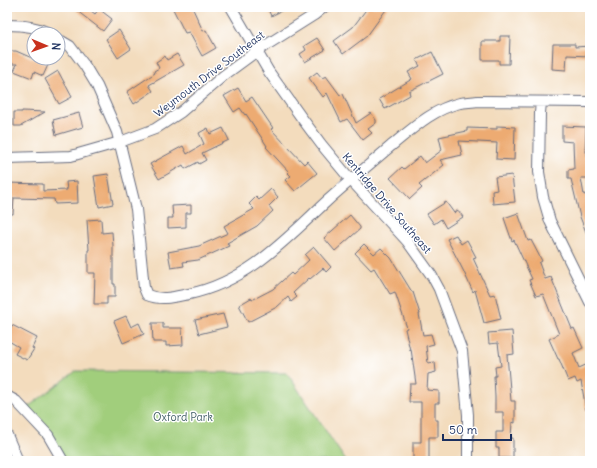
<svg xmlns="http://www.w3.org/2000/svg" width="597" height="468" font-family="Delius,sans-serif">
  <rect width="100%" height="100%" fill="#fff"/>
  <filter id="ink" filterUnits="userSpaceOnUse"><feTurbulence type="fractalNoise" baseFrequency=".025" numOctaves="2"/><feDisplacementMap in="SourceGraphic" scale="8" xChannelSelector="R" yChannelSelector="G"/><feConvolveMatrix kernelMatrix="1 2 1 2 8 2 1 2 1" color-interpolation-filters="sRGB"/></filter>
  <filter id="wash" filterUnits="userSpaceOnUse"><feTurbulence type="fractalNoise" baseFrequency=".012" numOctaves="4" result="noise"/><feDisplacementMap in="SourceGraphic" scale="16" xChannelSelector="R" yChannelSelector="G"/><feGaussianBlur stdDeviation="0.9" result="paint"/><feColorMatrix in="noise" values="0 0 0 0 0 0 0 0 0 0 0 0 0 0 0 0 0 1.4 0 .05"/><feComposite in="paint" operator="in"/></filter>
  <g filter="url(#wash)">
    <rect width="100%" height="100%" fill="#f3dcbd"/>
    <path fill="#a1ce7b" stroke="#5e7e6c" d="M76,371L287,373L346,461H63L24,410Z"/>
    <g id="blocks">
      <path fill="#edab72" d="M72,7H86L95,14L99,9L112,19L103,31Z
        M172,7H192L203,31L206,30L216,48L202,56L189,32L185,33Z
        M267,7H289L271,16Z
        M368,7H388L367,36L343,54L334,41L353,27Z
        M119,30L131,49L118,58L106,39Z
        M500,36H510L509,64H499V60H482V41H500Z
        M317,38L325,50L305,62L300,54L306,50L304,46Z
        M553,44H575V47L590,46V56L567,55L566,70L552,69Z
        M7,51H16L48,65L43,76L34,72L32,78L14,71L17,64H7Z
        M432,52L443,74L409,91L410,95L385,109L379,99L412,79L408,72L420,66L416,60Z
        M177,54L184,65L149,85L153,91L134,104L127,92L155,73L154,71L159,68L156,62L165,56L167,60Z
        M58,71L72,97L59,104L45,79Z
        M317,72L322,78L326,76L340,95L343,94L356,123L371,113L376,120V123L368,129L372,133L363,140L347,119L341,122L327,93L323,97L309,78Z
        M238,88L246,101L252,97L273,128L271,129L304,164L307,161L317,173L295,191L285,180L291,176L288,173L289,172L266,147L267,146L246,114L245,115L240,108L234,112L224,96Z
        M22,111L45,112L21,126H14V112H22Z
        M79,113L83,127L56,135L53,120Z
        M497,126L515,127L514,160L496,159L497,143L459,141L462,155L440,160L444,165L419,185L422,188L410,199L390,178L402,167L404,169L420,156L425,163L442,150L439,137L467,131V128L497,129Z
        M562,126L586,127L585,152L587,151L588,178H581L584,195L590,193V242L580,217L571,179H568V170L574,169L573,142L562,141Z
        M208,128L210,134L223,128L229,140L202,153L206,160L199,164L198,162L185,169L183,165L159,179L150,164L183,146L187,154L204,144L199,133Z
        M108,174L113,204L99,207L94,176Z
        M512,175L515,202L493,204L492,191L497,190L495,177Z
        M77,181L78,203L55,204L54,199L14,198L13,214H7V183L43,184V191L67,190L66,182Z
        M271,189L278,197L269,206L273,211L257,226L227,243L229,246L198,260L183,262L184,266L171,268L168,252L199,246L228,233L224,226L254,209L249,204L256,197L259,200Z
        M446,202L454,213L458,210L463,217L446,228L441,219L434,224L427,214Z
        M191,205V213H186V227L168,228V218H173L172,206Z
        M518,213L528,241L531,240L542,261L539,263L545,279L551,277L572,329L574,328L583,348L573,353L579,368L590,363V409L586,410L581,381L577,383L575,378L568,381L559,359H558L549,339L559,334L543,294L536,296L529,280L532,279L514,240L512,241L504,218Z
        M350,215L360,227V229L335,251L324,238Z
        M101,219L102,233L112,232L113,246V284H115V297H107V304H94L95,273H88V250H89L87,220Z
        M456,235L461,244L467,240L476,257L473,258L490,295L495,294L501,319L484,323L475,290L473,292L463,270L447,239Z
        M364,244L374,254L381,248L391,258L412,292H413L420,314H419L423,335L431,334L434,344L426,346L428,363L435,362L436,372L428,374L427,390L439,391V403H435V420H438V437H429V461H413V442H421V402H409L410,384H416L411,349L410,350L405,329L407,328L395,292L390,294L374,268L371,270L355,253Z
        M314,247L331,267L326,272L323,268L310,279L309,278L293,293L297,297L291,302L288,297L277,307L248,322L239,305L251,298L252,300L273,289L291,273L293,275L309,260L305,255Z
        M223,314L227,327L199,334L195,320Z
        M126,316L131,327L139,323L144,334L123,343L114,321Z
        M152,323H163V328H182L183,345L166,346V342H153Z
        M12,325L37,338L32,348L34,349L27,360L15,354L19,347L7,340V334Z
        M512,331L514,354L507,355L511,401H515V423L512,422L511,438H513V458H499V448H496V432H503V412H495V397L494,376H496L495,367L501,366L498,343L489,344L488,333Z"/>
    </g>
  </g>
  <g filter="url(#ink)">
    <use href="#blocks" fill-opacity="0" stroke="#676c7f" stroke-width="1"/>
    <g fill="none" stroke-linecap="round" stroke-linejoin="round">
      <g stroke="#676c7f" stroke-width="12">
        <path id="minor" d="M231,7L269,72L301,117L321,144L350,179L407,241L432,276L439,289L462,351L468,415V461
          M7,25C21,25 37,26 50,34
          M58,39L70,46L85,66L97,86L117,132L136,209L144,288L147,295C162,301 174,297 189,294C247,282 285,240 327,201C348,182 370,164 391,146C412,129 433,109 460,103C466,102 472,102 478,101L590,102
          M541,102L540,113L539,172L543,197L550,221L590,302
          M7,158L71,156L120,142L155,129L181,112L223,76L257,51L314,15L324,7
          M7,396L16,401L48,435L63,461
          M7,435L18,461"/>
      </g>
      <use href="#minor" stroke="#fff" stroke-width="10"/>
    </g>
  </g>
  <g text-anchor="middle" stroke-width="3" stroke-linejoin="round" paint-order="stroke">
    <g font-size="11" fill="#1b2f5e" stroke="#fff">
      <text transform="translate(209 74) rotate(-37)" y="4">Weymouth Drive Southeast</text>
      <text transform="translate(387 203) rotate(49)" y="4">Kentridge Drive Southeast</text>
    </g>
    <g font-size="11" fill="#435f67" stroke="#fff">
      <text x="183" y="421">Oxford Park</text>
    </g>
  </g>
  <rect width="597" height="468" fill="none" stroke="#fff" stroke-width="24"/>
  <g transform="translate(46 46) rotate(92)"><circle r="19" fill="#ffffff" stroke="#a4acbf"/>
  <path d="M0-3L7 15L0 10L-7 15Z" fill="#c8321e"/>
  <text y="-6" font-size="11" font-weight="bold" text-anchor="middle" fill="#1b2f5e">N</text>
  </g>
  <path d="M443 434v6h68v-6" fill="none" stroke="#1b2f5e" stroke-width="2"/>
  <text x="449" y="434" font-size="12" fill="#1b2f5e" stroke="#ffffff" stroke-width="3" paint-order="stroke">50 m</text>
</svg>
